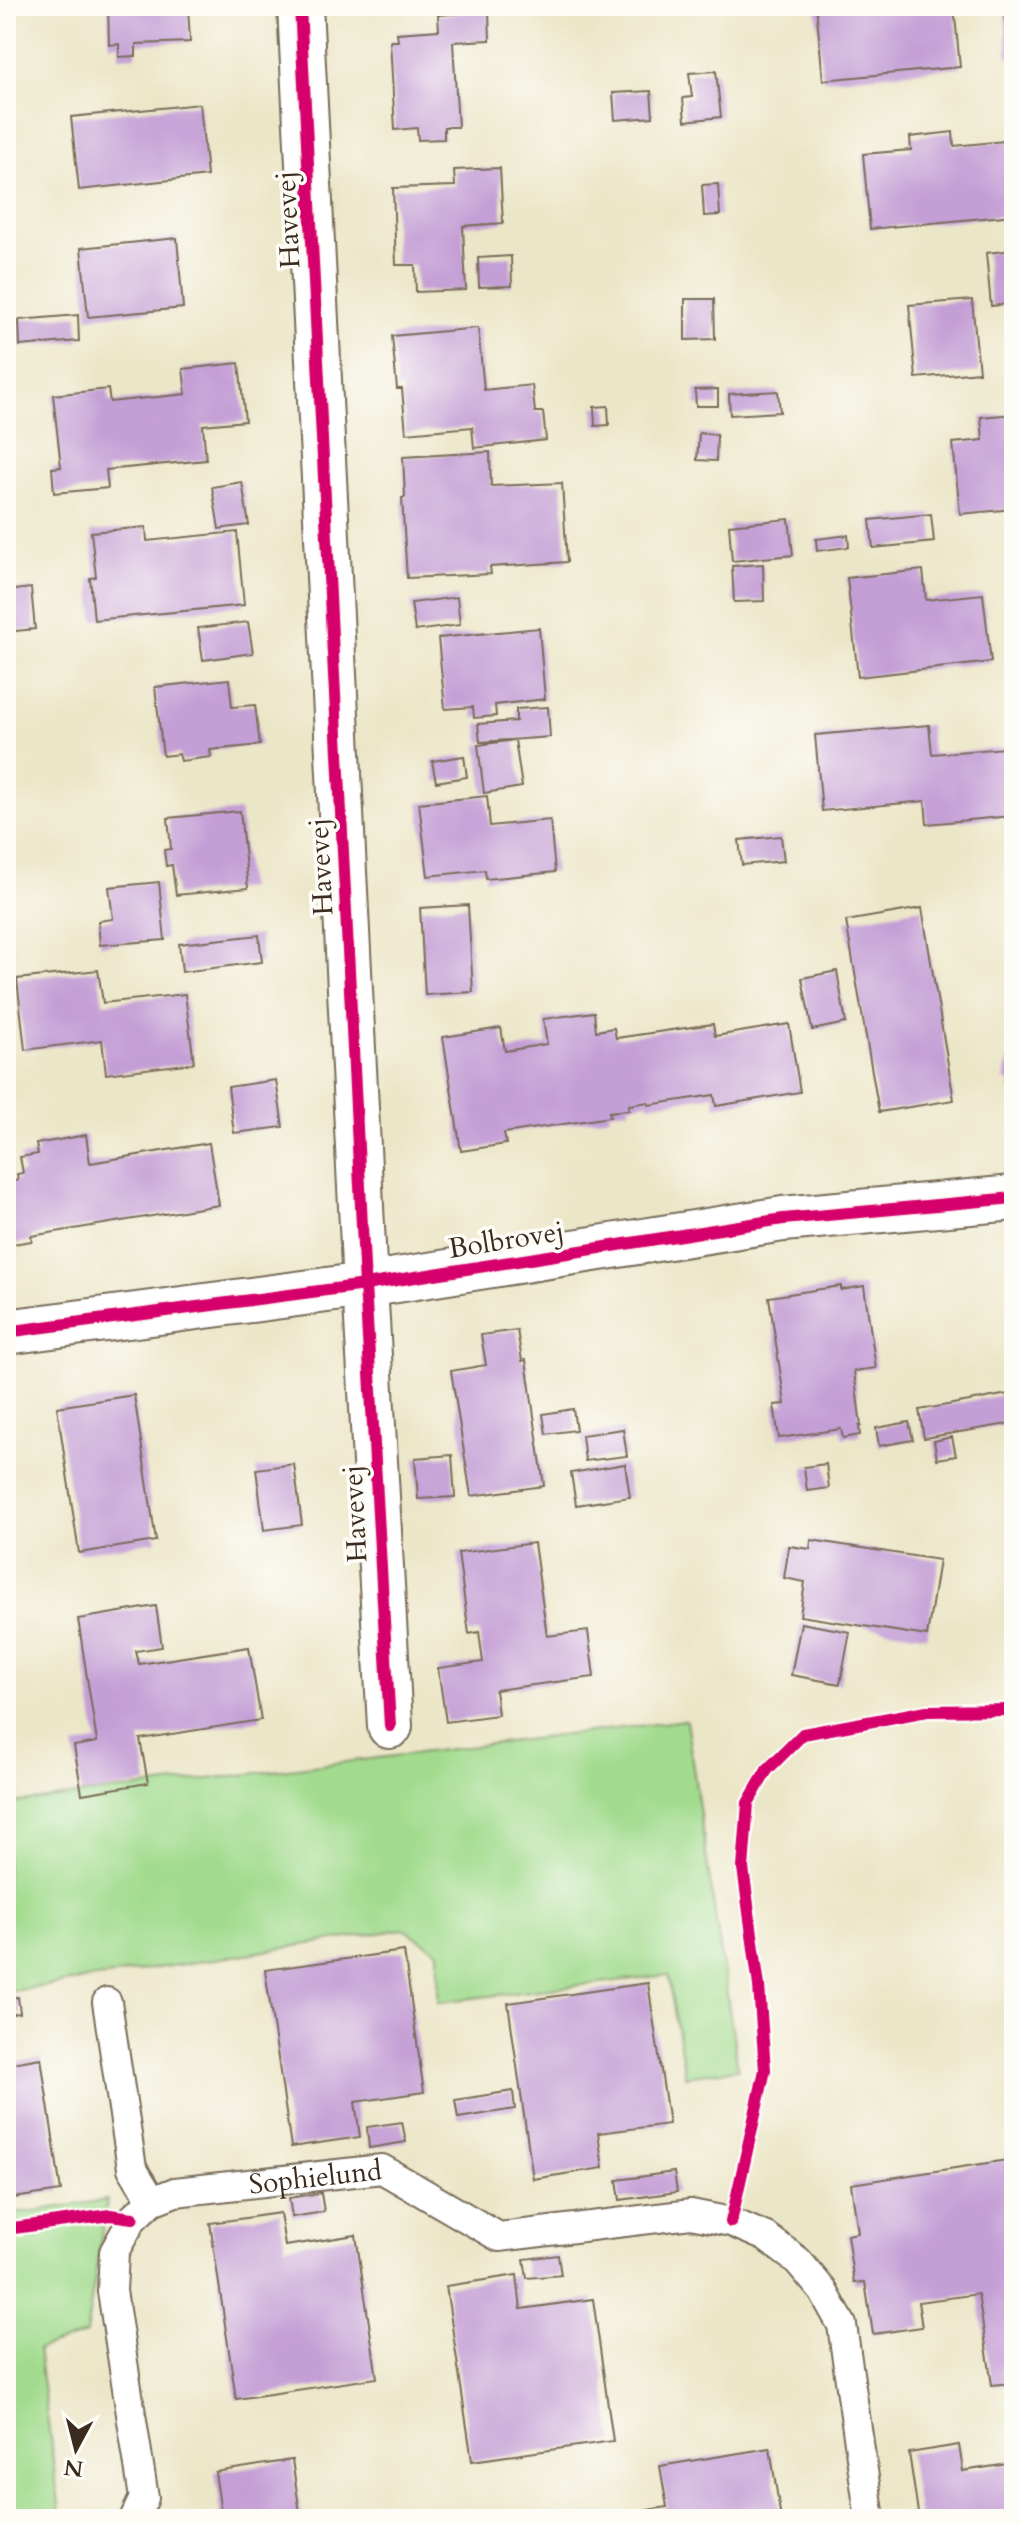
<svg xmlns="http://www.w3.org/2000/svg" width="1020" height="2525" font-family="Cardo,serif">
  <rect width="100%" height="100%" fill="#fdfcf7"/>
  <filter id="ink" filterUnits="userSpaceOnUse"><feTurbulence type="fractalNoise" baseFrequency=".0125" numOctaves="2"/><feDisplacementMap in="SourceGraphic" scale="16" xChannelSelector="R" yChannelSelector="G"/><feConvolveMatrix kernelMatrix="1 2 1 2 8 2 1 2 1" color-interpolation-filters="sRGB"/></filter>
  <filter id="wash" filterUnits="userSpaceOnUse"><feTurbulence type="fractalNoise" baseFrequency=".006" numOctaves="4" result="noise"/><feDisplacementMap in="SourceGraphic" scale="32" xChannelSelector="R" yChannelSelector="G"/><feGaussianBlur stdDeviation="1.8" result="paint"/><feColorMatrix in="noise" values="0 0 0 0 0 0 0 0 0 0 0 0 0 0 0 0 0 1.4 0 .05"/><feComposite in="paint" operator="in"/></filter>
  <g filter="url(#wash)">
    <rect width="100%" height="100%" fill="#ece6c8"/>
    <path fill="#a2db8e" stroke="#6e8256" stroke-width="2" d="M686,1720L738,2069L685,2076L668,1975L438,2002L439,1952L404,1929L6,1992V1804Z
      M107,2200L86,2334L38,2349L61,2519H6V2215Z"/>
    <g id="blocks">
      <path fill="#c49fd5" d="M108,6H188L190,42L136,44V56L119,57V44L109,45Z
        M816,6H954L960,67L823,80Z
        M1004,6H1014V58H1008Z
        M489,11L490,40L453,42L458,127H444V139L418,140L417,128L395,130L390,41H398L397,33L439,30L438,15Z
        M716,71L721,117L685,121L683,98L692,97L689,73Z
        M651,91L653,117L615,120L613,93Z
        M200,104L207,176L79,190L71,117Z
        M953,132L954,146L1014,140V215L870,229L863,154L911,150L910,137Z
        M500,168L503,223L463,226L466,290L416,292L415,265H396L393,188L455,186L454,170Z
        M718,184L720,215L704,216L702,185Z
        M177,238L183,308L88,317L81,248Z
        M1014,250V303L991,306L986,253Z
        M511,256L512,286L479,287L478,258Z
        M685,299H714L715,339L685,340Z
        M972,300L979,372L916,378L909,305Z
        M78,315L79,341L20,346L19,320Z
        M478,328L484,390L532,385L535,412H543L546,440L474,448L472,427L406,433L402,389H397L392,336Z
        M239,363L245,421L203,425L206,460L106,470L108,488L54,493L52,468L61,467L53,395L108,389L110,402L186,394L183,369Z
        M718,389V406H696L695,390Z
        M778,391L780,412L730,415L729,394Z
        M608,406L609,425L595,426L594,407Z
        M1014,414V509L960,514L953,443L983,440L981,417Z
        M699,433L717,435L716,461L697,460Z
        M490,452L491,486L562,483L567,562L490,567L491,574L407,578L402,498L405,497L403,457Z
        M242,482L249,525L219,529L212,487Z
        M931,514L934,542L873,548L870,520Z
        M789,519L793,555L732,561L729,525Z
        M146,527L147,541L237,532L244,605L94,620L90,578L96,577L91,532Z
        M848,535L849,547L817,551L816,539Z
        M763,564L764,601L734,602L732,566Z
        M923,570L926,600L983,594L991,662L858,677L847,578Z
        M31,588L35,629L6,632V591Z
        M457,597L460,625L415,631L411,603Z
        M248,622L253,653L203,660L198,628Z
        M539,628L545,699L495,705L496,716L474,718L473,707L445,709L438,638Z
        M229,679L232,707L255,705L260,745L210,750L211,757L181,761L179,754L163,756L155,687Z
        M548,707L550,737L480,742L478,724L516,721V709Z
        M929,725L932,754L1005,748L1011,816L927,824L925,801L822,811L815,735Z
        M515,740L522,787L484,793L478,745Z
        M464,756L467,777L436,782L432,761Z
        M487,796L490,826L550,820L555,872L486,879L485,870L428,876L419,803Z
        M240,811L248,888L176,895L172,865L166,866L164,850L171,849L168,818Z
        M781,836L784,861L742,865L739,840Z
        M159,882L165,940L100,945L98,921L113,919L109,887Z
        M468,905L473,992L425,995L420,908Z
        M922,908L954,1100L879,1112L846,921Z
        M259,935L262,962L182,972L179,944Z
        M98,970L103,1003L185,994L194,1063L106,1074L102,1040L25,1050L17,979Z
        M837,971L846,1023L812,1030L802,978Z
        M594,1012L596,1031L614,1028L616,1038L713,1024L715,1036L789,1024L800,1092L716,1106L714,1095L649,1105L648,1102L629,1105V1110L609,1112L610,1117L504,1133L506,1144L461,1151L443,1037L501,1028L505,1051L547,1044L543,1019Z
        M1013,1043H1014V1082L1004,1080Z
        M276,1080L283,1127L234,1133L228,1087Z
        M86,1135L90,1163L209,1143L219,1205L31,1236L32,1241L6,1245V1183L18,1180L17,1174L23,1173L20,1157L38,1154L36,1144Z
        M841,1286V1290L864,1286L876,1368L854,1371L861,1426H859L860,1435L843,1438L841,1429L779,1438L774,1405L785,1404L769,1297Z
        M517,1330L522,1361L526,1360L544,1486L471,1496L451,1371L486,1365L481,1335Z
        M1014,1393V1423L924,1438L919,1410Z
        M134,1395L156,1541L79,1553L57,1407Z
        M573,1409L576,1430L546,1434L543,1414Z
        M909,1422L913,1440L879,1446L876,1428Z
        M623,1429L627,1456L585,1461L582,1435Z
        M952,1437L956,1456L937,1459L934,1441Z
        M452,1455L455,1497L418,1499L415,1458Z
        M294,1464L302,1525L264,1530L256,1469Z
        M625,1464L630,1497L576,1505L571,1473Z
        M826,1464L829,1488L807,1491L804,1467Z
        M811,1540L939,1560L927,1636L800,1616L805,1582L784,1578L789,1546L810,1549Z
        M534,1543L547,1636L588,1631L594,1677L495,1690L498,1715L446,1722L438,1668L483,1662L479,1632L469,1634L458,1553Z
        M156,1606L162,1647L136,1651L139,1664L249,1647L261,1720L140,1739L148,1783L82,1794L74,1746L97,1742L78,1619Z
        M801,1623L850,1632L840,1684L791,1675Z
        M404,1951L424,2092L355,2102L360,2137L291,2147L265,1970Z
        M648,1983L669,2124L598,2133L603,2168L533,2179L508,2003Z
        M18,1997L20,2013L6,2015V1998Z
        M41,2058L61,2191L6,2199V2064Z
        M513,2091L515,2109L458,2118L455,2100Z
        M402,2122L406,2142L369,2148L367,2127Z
        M1014,2159V2394H1012L1011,2383L992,2385L978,2294L918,2302L922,2327L873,2334L865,2282L854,2283L847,2235L858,2233L851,2184Z
        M674,2172L677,2192L620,2200L617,2180Z
        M321,2193L324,2212L292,2217L289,2198Z
        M280,2213L285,2246L356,2235L377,2378L236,2399L210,2223Z
        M558,2255L561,2275L527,2278L524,2259Z
        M517,2275L521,2309L593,2299L613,2441L472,2461L446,2286Z
        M959,2445L963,2471L1014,2463V2519H919L909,2453Z
        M770,2448L781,2519H641L640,2511L667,2507L660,2466Z
        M292,2460L301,2519H222L215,2472Z"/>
    </g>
  </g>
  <g filter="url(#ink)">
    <use href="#blocks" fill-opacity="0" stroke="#796c5a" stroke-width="2"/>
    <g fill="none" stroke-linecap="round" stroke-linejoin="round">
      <g stroke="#796c5a" stroke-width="32">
        <g id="service">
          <path d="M107,2002L132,2168L152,2201"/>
          <path id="s1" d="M134,2519L144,2498L112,2291L114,2252L133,2218L152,2201L175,2192L382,2169L499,2237L691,2214L731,2222L766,2237L798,2261L823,2291L842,2325L870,2519"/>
        </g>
      </g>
      <g stroke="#796c5a" stroke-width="48">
        <path id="minor" d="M300,6L365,1285L390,1726"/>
      </g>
      <g stroke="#796c5a" stroke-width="48">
        <path id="tertiary" d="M6,1332L365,1285L783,1219L1014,1198"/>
      </g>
      <use href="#service" stroke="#fff" stroke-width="28"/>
      <use href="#minor" stroke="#fff" stroke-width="44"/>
      <use href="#tertiary" stroke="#fff" stroke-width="44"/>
      <g stroke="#fdfcf7" stroke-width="17">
        <path id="cycleway" d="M300,6L365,1285L390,1726
          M6,1332L365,1285L783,1219L1014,1198
          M731,2222L765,2070L759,1986L743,1868L748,1803L767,1770L803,1734L927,1711L1014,1710
          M6,2229L110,2215L133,2218"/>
      </g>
      <use href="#cycleway" stroke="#d6006c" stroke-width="12"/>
    </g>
  </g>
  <g text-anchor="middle" stroke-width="7" stroke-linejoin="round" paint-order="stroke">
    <g font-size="28" fill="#3b2a1e" stroke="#fdfcf7">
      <text transform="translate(287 220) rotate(-93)" y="10">Havevej</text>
      <text transform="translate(320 867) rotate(-93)" y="10">Havevej</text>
      <text transform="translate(506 1239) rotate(-9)" y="10">Bolbrovej</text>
      <text transform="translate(354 1514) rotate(-93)" y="10">Havevej</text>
      <text dy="10" stroke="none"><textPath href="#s1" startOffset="502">Sophielund</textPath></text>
    </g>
  </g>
  <rect width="1020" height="2525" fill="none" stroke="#fdfcf7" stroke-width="32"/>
  <g transform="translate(76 2449) rotate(187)" stroke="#fdfcf7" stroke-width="6" paint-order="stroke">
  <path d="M0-6L14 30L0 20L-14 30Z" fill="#3b2a1e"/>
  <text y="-12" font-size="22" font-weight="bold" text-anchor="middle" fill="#3b2a1e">N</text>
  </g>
</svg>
